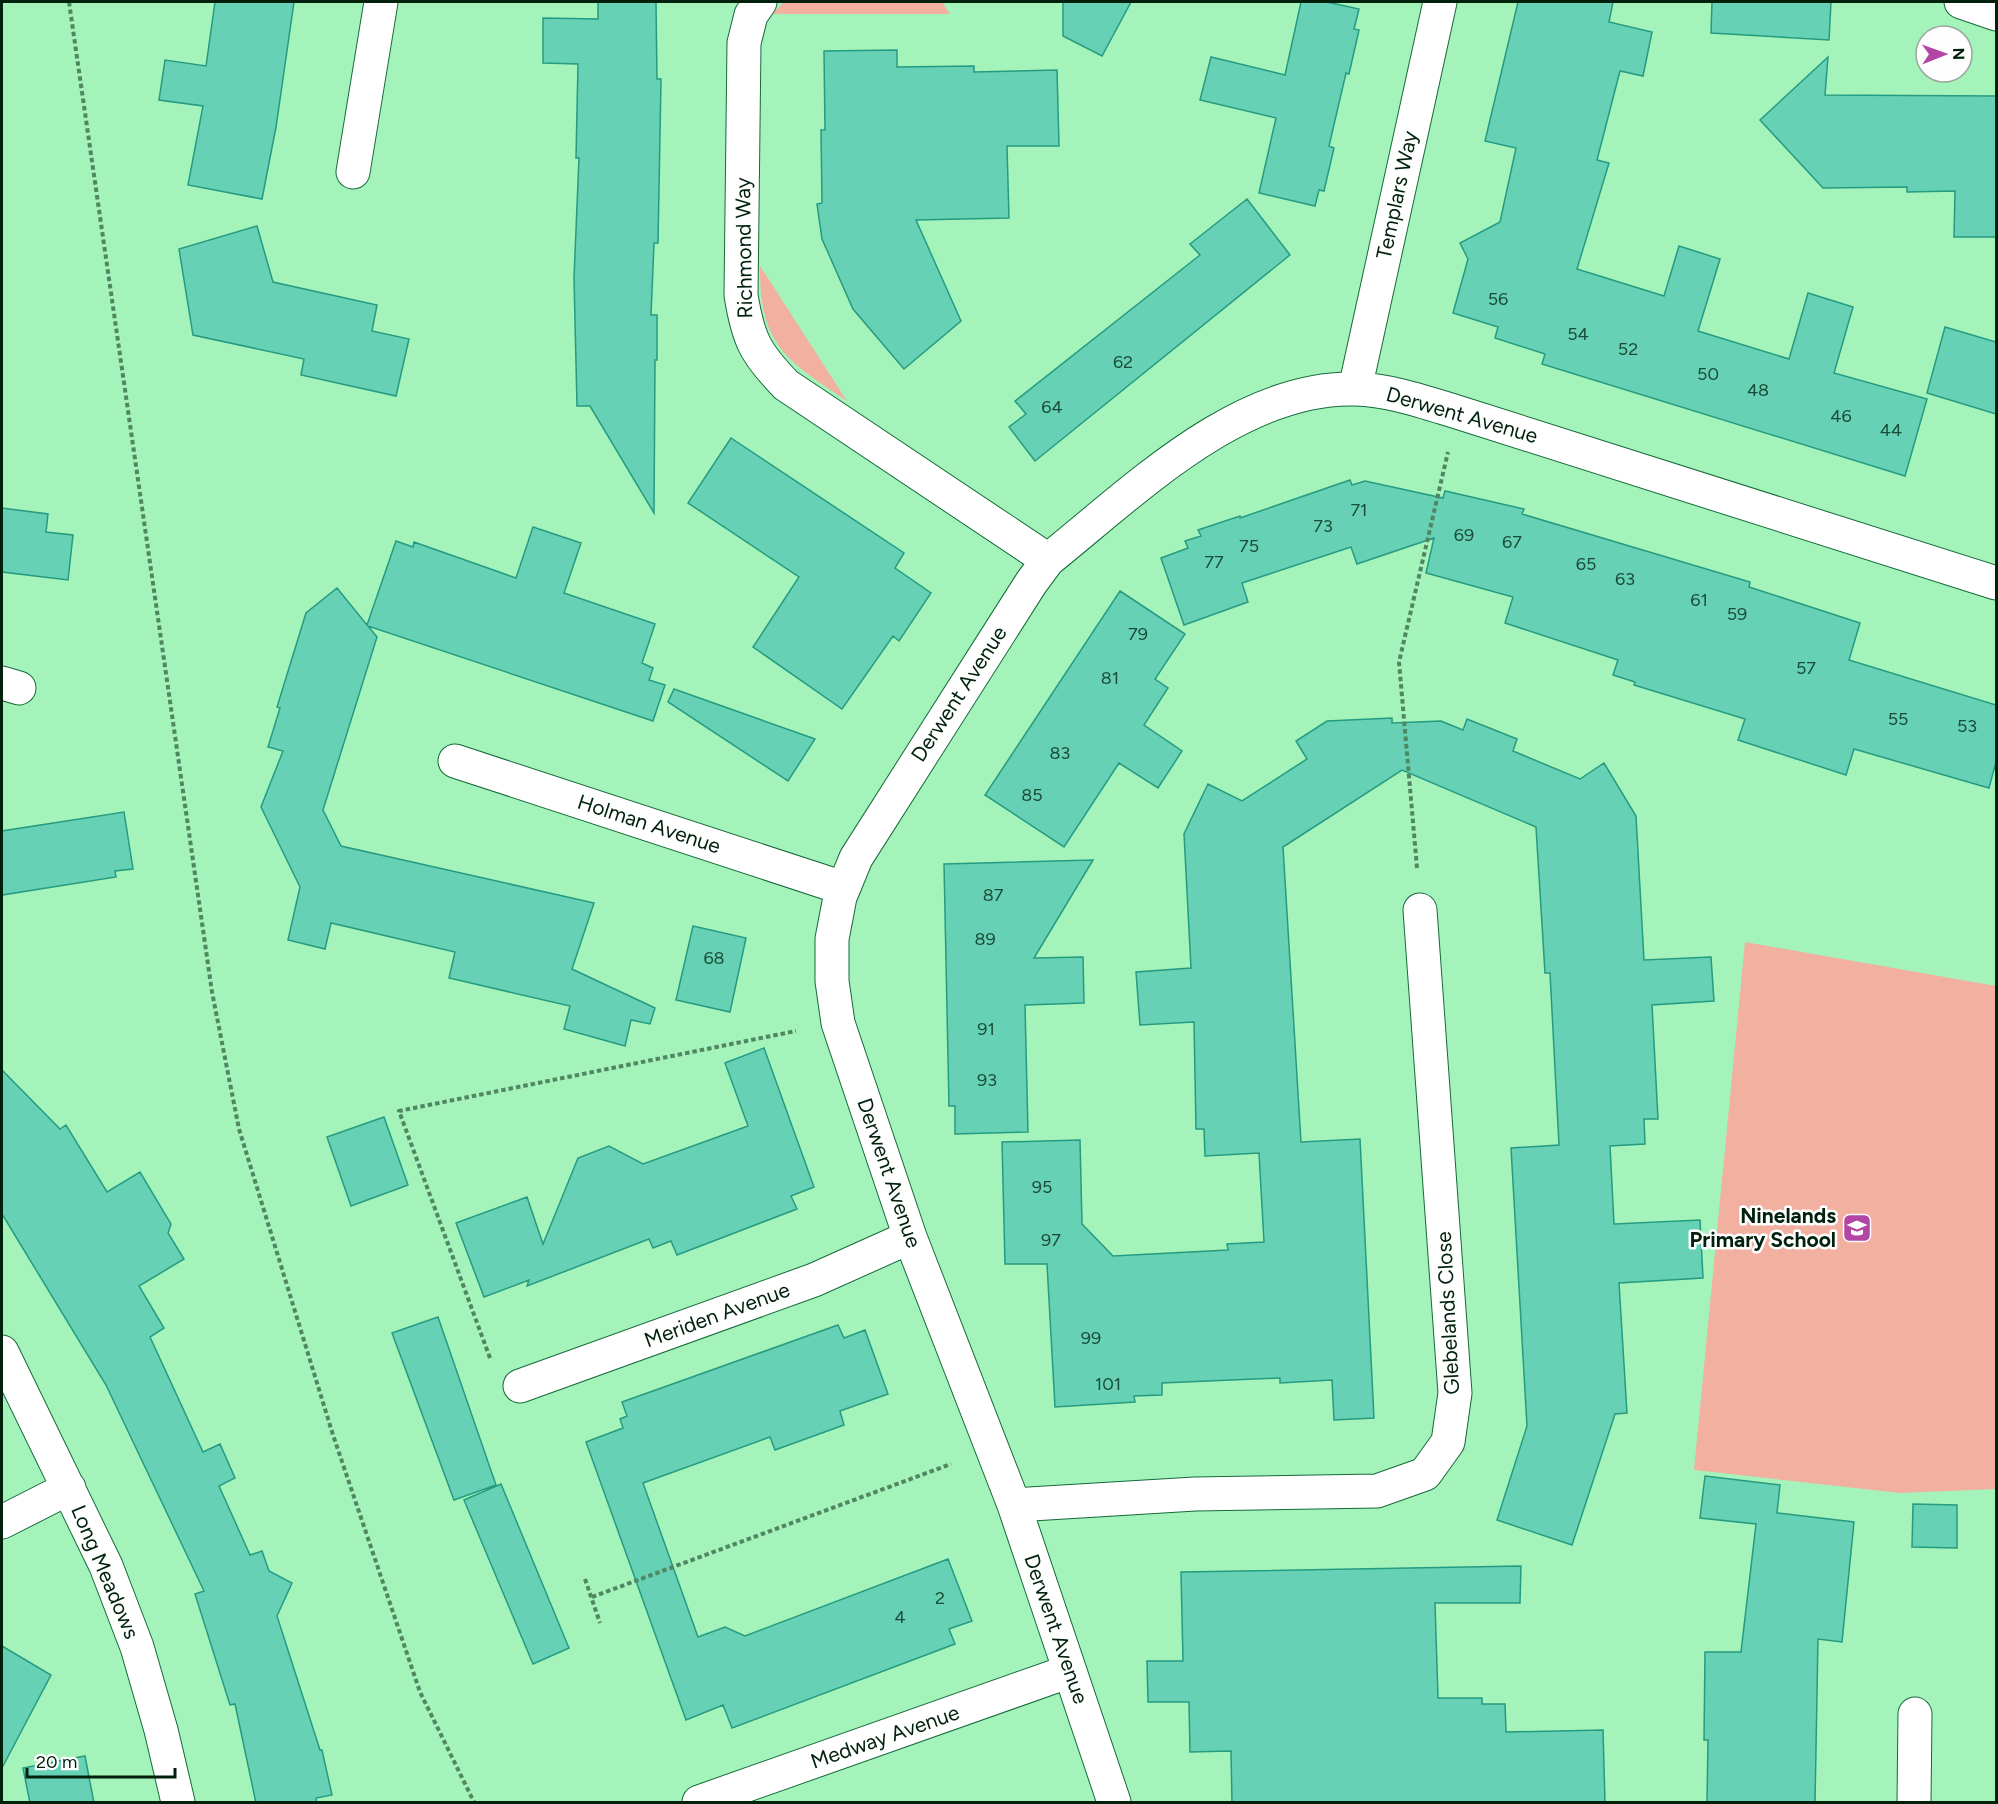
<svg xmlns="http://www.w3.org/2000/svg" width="1998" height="1804" font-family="Figtree,sans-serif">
  <rect width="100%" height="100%" fill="#a4f3bb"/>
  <path fill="#f2b0a1" d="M784,2H942L950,14H772Z
    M760,266L847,401C787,361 759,345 760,266Z
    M1745,942L1996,986V1489L1900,1493L1694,1470Z"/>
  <path fill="#66d1b4" stroke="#269b80" stroke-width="1.5" d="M215,2H294L276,127L262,199L188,185L203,106L159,100L165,60L206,66Z
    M598,2H656L657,79H661L658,243H654L651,315H657V360H655L654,513L590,406H577L574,278L579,158H576L578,64L543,63V18L598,19Z
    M1063,2H1131L1102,56L1063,36Z
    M1301,2H1327L1359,9L1354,29L1359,30L1349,74L1346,73L1329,146L1334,148L1324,191L1319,190L1315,206L1259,193L1276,118L1200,100L1211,57L1285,75Z
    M1518,2H1613L1609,22L1652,32L1643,76L1620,71L1597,160L1609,163L1577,269L1664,296L1679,246L1720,259L1698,331L1789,359L1808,293L1853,307L1834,373L1927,399L1905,476L1542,364L1545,354L1495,338L1498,327L1453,313L1468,259L1460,243L1500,222L1516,148L1485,141Z
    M1712,2H1831L1829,40L1711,33Z
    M897,50V67L974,66V72L1057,70L1059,146H1007L1009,218L916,220L961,321L904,369L853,309L822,239L817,204L822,203L821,130H825L824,51Z
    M1828,57L1825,95L1996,96V237H1954L1955,191L1907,192V187L1823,188L1760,120Z
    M1247,199L1290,255L1035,461L1009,427L1026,414L1015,401L1200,255L1190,244Z
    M257,226L273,282L377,305L372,331L409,339L396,396L301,375L304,359L193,335L179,249Z
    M1945,327L1996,342V414L1927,393Z
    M731,438L904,553L895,568L931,593L899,641L893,636L842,709L753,647L799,577L688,503Z
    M1350,480L1352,485L1365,481L1443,498L1445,491L1524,509L1522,514L1750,582L1749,587L1860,623L1849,660L1996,705V762L1989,788L1854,749L1846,775L1738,740L1745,719L1634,685L1635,682L1613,675L1618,660L1505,623L1513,597L1426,573L1434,538L1357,564L1351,547L1242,583L1248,602L1184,625L1161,558L1188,548L1185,541L1201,536L1198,530L1240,516V518Z
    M2,508L48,514L46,532L73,535L68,580L2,572Z
    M533,527L581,543L564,593L655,624L642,663L653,668L649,680L665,685L653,721L368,626L377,637L323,810L341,846L594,903L572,969L655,1008L650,1024L631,1020L625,1046L564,1029L570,1006L449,978L455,952L331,923L325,949L288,940L300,887L261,807L283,751L268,747L280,708L277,707L306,613L337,588L367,625L396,541L413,547L414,542L516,578Z
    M1120,591L1185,634L1155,679L1168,688L1144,725L1182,751L1158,788L1119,763L1064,847L985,795Z
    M674,689L815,739L788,781L668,702Z
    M1392,718V723L1441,721L1463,730L1467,719L1517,739L1513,751L1580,779L1604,763L1636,816L1644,960L1711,957L1714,1001L1652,1005L1658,1119H1644L1645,1144L1610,1146L1614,1224L1700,1220L1703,1278L1619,1283L1627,1413L1615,1414L1572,1545L1497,1520L1527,1426L1511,1148L1559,1145L1550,973H1545L1536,827L1402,770L1283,847L1301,1142L1360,1139L1374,1418L1334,1420L1332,1380L1280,1383V1378L1162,1383V1395L1134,1396L1135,1402L1055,1407L1047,1264H1005L1002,1142L1080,1140L1082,1224L1113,1256L1228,1250L1227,1244L1264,1242L1259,1153L1205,1156L1204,1129H1196L1194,1022L1140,1025L1136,972L1191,968L1184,834L1208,784L1242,801L1307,759L1296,741L1327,721Z
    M124,812L133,869L115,871L116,877L2,895V831Z
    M1093,860L1034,958L1083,957L1084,1003L1025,1005L1028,1132L955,1134V1106H949L944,864Z
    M693,926L746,938L730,1012L676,1000Z
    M764,1048L814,1187L791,1196L797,1209L677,1255L671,1241L653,1248L649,1239L527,1286L529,1280L484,1297L456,1223L527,1197L543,1244L578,1158L609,1146L643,1164L748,1126L725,1063Z
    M2,1070L60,1129L66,1125L107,1192L140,1172L171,1224L168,1233L184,1259L139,1286L164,1328L150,1337L203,1452L220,1444L235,1478L219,1486L250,1555L262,1551L269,1571L292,1583L277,1616L320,1750H322L332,1795L316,1798L317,1803H256L235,1704L230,1705L195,1594L204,1591L106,1385L2,1214Z
    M384,1117L408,1185L351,1206L327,1137Z
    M438,1317L496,1485L454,1500L392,1333Z
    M838,1325L844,1338L865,1330L888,1394L840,1411L844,1425L775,1450L770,1437L643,1483L698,1637L725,1627L745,1636L948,1559L972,1621L949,1629L955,1644L732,1728L723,1705L686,1720L586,1442L623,1428L620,1419L627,1416L622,1402Z
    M1705,1476L1780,1485L1777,1513L1854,1522L1842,1642L1818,1639L1815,1803H1707L1708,1740H1704L1705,1652H1741L1756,1524L1700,1518Z
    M501,1484L569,1648L533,1664L464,1500Z
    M1913,1504L1957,1505V1548L1912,1547Z
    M1521,1566L1520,1603H1435L1438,1698H1482V1704H1505L1506,1732L1603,1730L1605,1803H1232L1231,1751L1190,1752L1189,1702H1148L1147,1661H1183L1181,1572Z
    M2,1646L51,1675L2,1768Z
    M85,1756L94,1803H30L23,1768Z"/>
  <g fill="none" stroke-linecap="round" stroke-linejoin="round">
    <g stroke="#166a3a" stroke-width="35">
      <path id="minor" d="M760,2L751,15L744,43L741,295C748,339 755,353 786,385L1048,560
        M1961,2L1996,14
        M353,172L381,2
        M1355,389L1440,2
        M2,683L19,688
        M455,761L843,888
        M2,1352L106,1566L137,1647L161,1730L178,1802
        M520,1386L814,1280L910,1237
        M1014,1505L1195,1494L1377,1491L1425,1474L1448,1442L1455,1393L1420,910
        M2,1522L69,1488
        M699,1802L1070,1671
        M1114,1802L1014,1505L910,1237L838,1023L832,981V939L840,897L856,858L1031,583L1048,560C1133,492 1239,386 1355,389C1390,390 1424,402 1457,412L1996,583
        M1914,1802L1915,1714"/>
    </g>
    <path stroke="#508661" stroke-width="4" stroke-dasharray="4.5 3" stroke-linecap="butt" d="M69,2L212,992L239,1129L333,1435L420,1692L474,1802
      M1417,868L1399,662L1448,452
      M490,1358L399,1111L796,1031
      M585,1579L600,1623
      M592,1597L951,1464"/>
    <use href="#minor" stroke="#fff" stroke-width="33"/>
  </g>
  <defs>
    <g id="school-square" transform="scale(1.5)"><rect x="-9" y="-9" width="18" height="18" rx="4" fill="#b346a4" stroke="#fefefe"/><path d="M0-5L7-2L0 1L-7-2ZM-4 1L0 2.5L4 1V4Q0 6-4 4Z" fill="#fff"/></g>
  </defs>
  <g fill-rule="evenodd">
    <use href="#school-square" x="1857" y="1228"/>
  </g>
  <g text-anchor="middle" stroke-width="5" stroke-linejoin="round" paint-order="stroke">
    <g font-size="18" fill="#1a4d37">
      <text x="1498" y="305">56</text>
      <text x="1578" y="340">54</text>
      <text x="1628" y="355">52</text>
      <text x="1123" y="368">62</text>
      <text x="1708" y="380">50</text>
      <text x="1758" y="396">48</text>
      <text x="1052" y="413">64</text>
      <text x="1841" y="422">46</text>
      <text x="1891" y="436">44</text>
      <text x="1359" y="516">71</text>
      <text x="1323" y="532">73</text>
      <text x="1464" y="541">69</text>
      <text x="1512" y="548">67</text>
      <text x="1249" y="552">75</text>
      <text x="1214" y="568">77</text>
      <text x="1586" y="570">65</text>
      <text x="1625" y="585">63</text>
      <text x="1699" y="606">61</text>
      <text x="1737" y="620">59</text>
      <text x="1138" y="640">79</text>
      <text x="1806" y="674">57</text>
      <text x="1110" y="684">81</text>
      <text x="1898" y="725">55</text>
      <text x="1967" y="732">53</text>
      <text x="1060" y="759">83</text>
      <text x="1032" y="801">85</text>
      <text x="993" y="901">87</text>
      <text x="985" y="945">89</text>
      <text x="714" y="964">68</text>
      <text x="986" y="1035">91</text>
      <text x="987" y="1086">93</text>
      <text x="1042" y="1193">95</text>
      <text x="1051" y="1246">97</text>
      <text x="1091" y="1344">99</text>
      <text x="1108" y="1390">101</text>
      <text x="940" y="1604">2</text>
      <text x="900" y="1623">4</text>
    </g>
    <g font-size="21" fill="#01210d" stroke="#fefefe">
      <text transform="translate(1397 195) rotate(-78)" y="7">Templars Way</text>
      <text transform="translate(744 248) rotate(-91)" y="7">Richmond Way</text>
      <text transform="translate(1462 415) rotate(16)" y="7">Derwent Avenue</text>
      <text transform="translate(959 694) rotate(-57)" y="7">Derwent Avenue</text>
      <text transform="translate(649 824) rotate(18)" y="7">Holman Avenue</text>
      <text transform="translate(889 1173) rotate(71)" y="7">Derwent Avenue</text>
      <text transform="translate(1448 1313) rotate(-93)" y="7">Glebelands Close</text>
      <text transform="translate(717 1315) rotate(-20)" y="7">Meriden Avenue</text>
      <text transform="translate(105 1572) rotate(67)" y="7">Long Meadows</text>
      <text transform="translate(1056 1629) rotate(71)" y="7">Derwent Avenue</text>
      <text transform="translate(885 1737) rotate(-19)" y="7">Medway Avenue</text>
    </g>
    <g font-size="21" font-weight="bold" fill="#01210d" stroke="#fefefe" text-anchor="end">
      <text x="1836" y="1223">Ninelands<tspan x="1836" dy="24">Primary School</tspan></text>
    </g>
  </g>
  <rect width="1998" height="1804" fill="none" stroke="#01210d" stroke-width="6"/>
  <g transform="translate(1944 54) rotate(89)"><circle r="28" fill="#fefefe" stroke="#99a69e" stroke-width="1.5"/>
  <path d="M0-4.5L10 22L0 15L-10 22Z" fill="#b346a4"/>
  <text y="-9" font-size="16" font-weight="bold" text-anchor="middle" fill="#01210d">N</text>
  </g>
  <path d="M27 1768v9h148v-9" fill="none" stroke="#01210d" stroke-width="3"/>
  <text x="36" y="1768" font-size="18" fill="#01210d" stroke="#fefefe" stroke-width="4.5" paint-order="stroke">20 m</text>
</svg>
